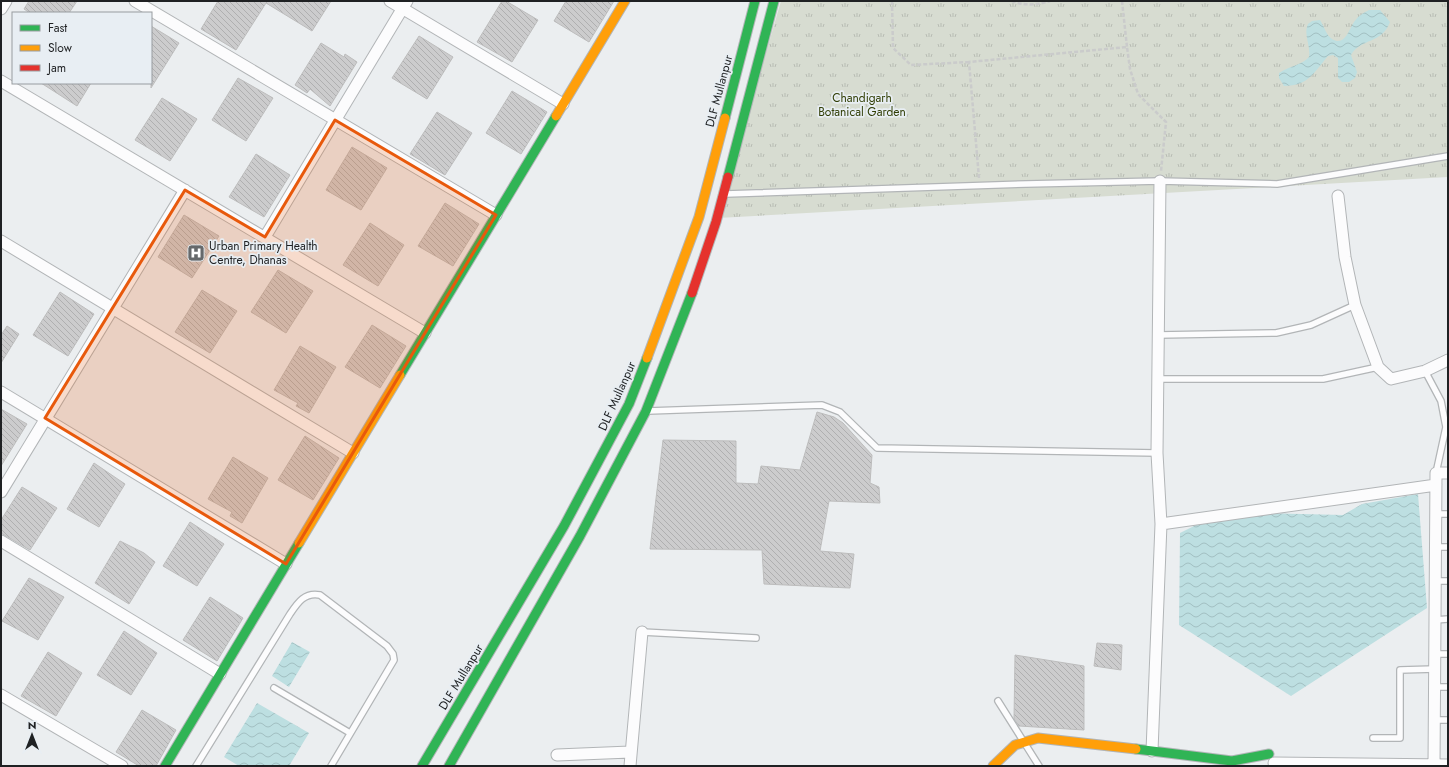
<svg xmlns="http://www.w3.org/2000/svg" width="1449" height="767" font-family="Jost,sans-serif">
  <defs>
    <pattern id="park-tufts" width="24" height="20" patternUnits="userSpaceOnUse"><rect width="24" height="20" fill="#d7dcd1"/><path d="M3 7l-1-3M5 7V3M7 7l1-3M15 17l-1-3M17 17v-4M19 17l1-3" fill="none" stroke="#b8bcb3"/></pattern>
    <pattern id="water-waves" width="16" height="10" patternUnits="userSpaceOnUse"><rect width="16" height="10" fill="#bddfe1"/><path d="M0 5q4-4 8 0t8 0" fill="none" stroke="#a2bfc1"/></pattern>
    <pattern id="building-back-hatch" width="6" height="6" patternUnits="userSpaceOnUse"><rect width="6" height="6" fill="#cccccd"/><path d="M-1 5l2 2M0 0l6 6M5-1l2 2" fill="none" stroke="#afafb0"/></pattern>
  </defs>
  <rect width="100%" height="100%" fill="#ebeef0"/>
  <path fill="url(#park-tufts)" d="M781,1H1448V177L718,218Z"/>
  <path fill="url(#water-waves)" d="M1369,10H1380L1390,22C1382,44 1361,38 1351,55L1357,72L1355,78L1349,82H1342L1338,78V58L1333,55L1328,56C1314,72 1309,86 1284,86L1279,78V73C1289,66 1302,65 1309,57C1311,46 1303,35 1308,24L1312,21L1320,20C1324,26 1326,35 1332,39C1345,47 1349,29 1354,22C1358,16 1363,13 1369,10Z
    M1418,494L1427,608L1291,696L1179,625L1180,533L1222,512L1343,515L1362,504Z
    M292,642L310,652L289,687L272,676Z
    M257,703L309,733L289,766H239L224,757Z"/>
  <path fill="url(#building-back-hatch)" stroke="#bdbdbd" d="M29,1H77L69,13H30L24,9Z
    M218,1H331L312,31L266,3L236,50L201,29Z
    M502,1H506L538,20L512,62L477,42Z
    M566,1H614L589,42L554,21Z
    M151,26L179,43L151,88Z
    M419,36L453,57L427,99L392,78Z
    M321,43L344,57L345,54L357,62L330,106L310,89L307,93L295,85Z
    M238,78L273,98L246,141L212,120Z
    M41,83H91L77,106Z
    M512,91L547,112L521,154L486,133Z
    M162,98L197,119L170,161L135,140Z
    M437,112L472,133L445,175L410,154Z
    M352,147L387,168L361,210L326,190Z
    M256,154L290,175L264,217L229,197Z
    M445,203L479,224L453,266L418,246Z
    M184,215L219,236L192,278L158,257Z
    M370,223L404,245L378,286L343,265Z
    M278,270L313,291L286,333L251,312Z
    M202,290L237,311L210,353L175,332Z
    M60,292L94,314L68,356L33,335Z
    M372,325L406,346L380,388L345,367Z
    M7,326L19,334L1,363V335Z
    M300,346L336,367L309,413L296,406L298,403L274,390Z
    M1,409L27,424L1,466Z
    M817,412L834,417L843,423L872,455L870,483L879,487L880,503L829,501L820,551L854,554L850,588L764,584L762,550L650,549L663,440L736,441V483L758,484L761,466L800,470Z
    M305,436L339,458L313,500L278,480Z
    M233,457L268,478L242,523L230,516L232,512L208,499Z
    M94,463L125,484L99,527L67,509Z
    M22,487L57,508L30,550L1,533V520Z
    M190,522L224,544L197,586L163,566Z
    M120,541L144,553L155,562L129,604L95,583Z
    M29,578L64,597L38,640L2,621Z
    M210,597L243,618L217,661L183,640Z
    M124,631L157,653L131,695L97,675Z
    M1097,643L1122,645L1121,670L1094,666Z
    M48,652L82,673L56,716L21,696Z
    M1015,655L1084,666V730L1019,726L1014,719Z
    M142,710L176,730L156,766H139L116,752Z"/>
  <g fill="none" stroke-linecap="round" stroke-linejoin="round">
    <g stroke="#b2b5b7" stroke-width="8">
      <path id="lane" d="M726,194L1026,184L1160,181L1277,184L1448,156
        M1158,335L1276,333L1311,325L1355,305
        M1425,371L1441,401L1446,427L1436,473
        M1158,379H1323L1378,367
        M648,411L822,405L840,412L877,448L1157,453
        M1436,514H1448
        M1435,547H1448
        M1435,581H1448
        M1435,620L1448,619
        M642,632L756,638
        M1435,654H1448
        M1435,687H1448
        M274,688L350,733
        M998,701L1039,766
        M1435,720H1448
        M1373,738H1400V670L1435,669
        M196,766L290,614C298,602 305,592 320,595L387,646L393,654L394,660L331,766"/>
    </g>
    <g stroke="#b2b5b7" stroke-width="13">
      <path id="street" d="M135,1L496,215
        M390,1L563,104
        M1,9L6,1
        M1,81L425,333
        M1338,196L1345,257L1355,305L1378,367L1391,379L1425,371L1448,360
        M265,237L407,1
        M1,241L353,453
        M1,392L286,564
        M1,492L185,190
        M1161,524L1436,485
        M1,541L220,674
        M1,695L122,766
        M1152,751L1161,524L1157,453L1160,181
        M557,755L630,752
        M1274,763L1448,765
        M630,766L642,632
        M1434,766L1436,473H1448"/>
    </g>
    <g stroke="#b2b5b7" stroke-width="11">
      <path id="fast" d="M725,118L755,1
        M728,177L774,1
        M400,375L556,116
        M1136,749L1232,761L1269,754
        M165,766L299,543
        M422,766L564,526L629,404L647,358
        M449,766L580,536L646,411L692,293"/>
    </g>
    <g stroke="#b2b5b7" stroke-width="11">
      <path id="slow" d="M556,116L625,1
        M647,358L699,217L725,118
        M299,543L400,375
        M993,766L1015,745L1038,738L1136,749"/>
    </g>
    <g stroke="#b2b5b7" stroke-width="11">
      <path id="jam" d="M692,293L716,222L728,177"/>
    </g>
    <path stroke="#cacbcb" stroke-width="2.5" stroke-dasharray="4 2" stroke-linecap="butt" d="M892,1L893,48L911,65L969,62
      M1012,1C1023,6 1039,5 1050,1
      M1122,1L1127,47
      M979,178L969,62L1127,47L1130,69L1138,94L1166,122L1161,171"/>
    <use href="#lane" stroke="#fcfcfd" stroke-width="5.5"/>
    <use href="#street" stroke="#fcfcfd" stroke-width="11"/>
    <use href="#fast" stroke="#30b455" stroke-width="9"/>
    <use href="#slow" stroke="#ff9f0a" stroke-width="9"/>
    <use href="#jam" stroke="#e5322d" stroke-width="9"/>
  </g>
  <path fill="#e8590c" fill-opacity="0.2" stroke="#e8590c" stroke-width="3" stroke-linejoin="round" d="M335,120L496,215L286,564L45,418L185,190L265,237Z"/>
  <defs>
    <g id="hospital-square" transform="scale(0.9)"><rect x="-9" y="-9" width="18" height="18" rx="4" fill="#66696b" stroke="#e8eef3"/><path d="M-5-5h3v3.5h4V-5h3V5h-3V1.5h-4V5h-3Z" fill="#fff"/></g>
  </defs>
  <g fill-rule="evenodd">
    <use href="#hospital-square" x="196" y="253"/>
  </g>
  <g text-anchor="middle" stroke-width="3.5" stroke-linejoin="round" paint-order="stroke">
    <g font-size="12" fill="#1f2123" stroke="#e8eef3">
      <text transform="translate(719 91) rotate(-75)" y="4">DLF Mullanpur</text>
      <text transform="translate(617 396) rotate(-66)" y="4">DLF Mullanpur</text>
      <text transform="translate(461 677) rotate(-59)" y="4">DLF Mullanpur</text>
    </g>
    <g font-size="12" fill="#313e05" stroke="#e8eef3">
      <text x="862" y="102">Chandigarh<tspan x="862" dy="14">Botanical Garden</tspan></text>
    </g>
    <g font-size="12" fill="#1f2123" stroke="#e8eef3" text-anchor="start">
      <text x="209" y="250">Urban Primary Health<tspan x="209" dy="14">Centre, Dhanas</tspan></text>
    </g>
  </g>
  <rect width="1449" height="767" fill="none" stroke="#1f2123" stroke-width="4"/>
  <rect x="12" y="12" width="140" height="72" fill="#e8eef3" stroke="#989ca0"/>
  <rect x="20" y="25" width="20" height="6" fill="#30b455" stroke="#989ca0"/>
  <text x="48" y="32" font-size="12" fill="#1f2123">Fast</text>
  <rect x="20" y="45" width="20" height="6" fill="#ff9f0a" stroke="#989ca0"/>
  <text x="48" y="52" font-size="12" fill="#1f2123">Slow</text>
  <rect x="20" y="65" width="20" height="6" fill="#e5322d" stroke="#989ca0"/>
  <text x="48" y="72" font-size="12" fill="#1f2123">Jam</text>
  <g transform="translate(32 735)" stroke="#e8eef3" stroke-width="3" paint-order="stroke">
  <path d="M0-3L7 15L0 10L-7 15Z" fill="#1f2123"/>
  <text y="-6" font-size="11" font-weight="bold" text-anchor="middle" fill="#1f2123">N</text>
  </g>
</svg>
